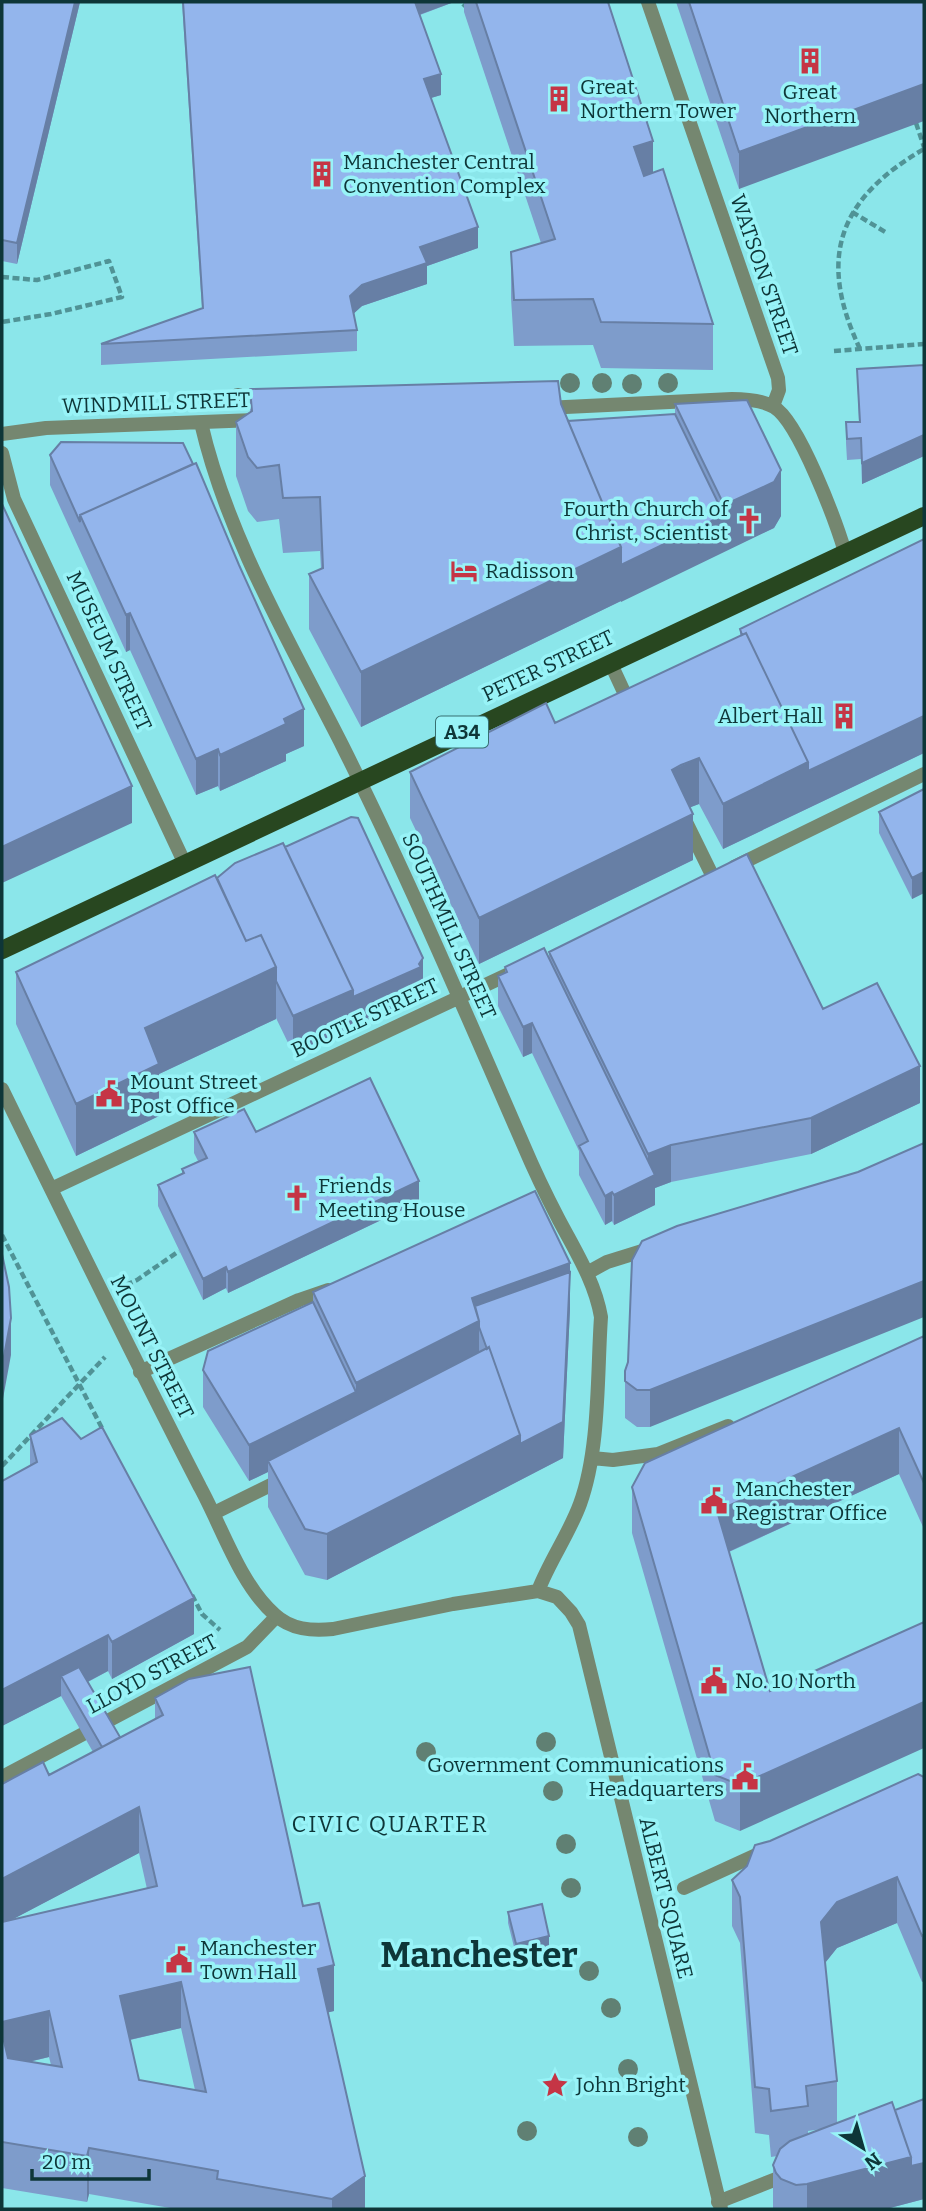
<svg xmlns="http://www.w3.org/2000/svg" width="926" height="2211" font-family="Bitter,serif">
  <rect width="100%" height="100%" fill="#8be6ea"/>
  <g fill="none" stroke-linecap="round" stroke-linejoin="round">
    <path stroke="#509396" stroke-width="4.5" stroke-dasharray="7 3.5" stroke-linecap="butt" d="M463,7L468,2
      M916,123L924,147
      M852,212L887,233
      M2,277L37,280L109,261L122,297L51,314L2,322
      M860,349C817,258 838,199 924,149
      M834,351L924,344
      M2,1235L103,1430
      M126,1285L137,1280L179,1251
      M2,1466L105,1357
      M192,1595L202,1614L220,1630"/>
    <path stroke="#758770" stroke-width="14" d="M214,1513L285,1478
      M2,1777L247,1647L276,1617
      M718,2202L789,2174"/>
    <path stroke="#758770" stroke-width="14" d="M648,2L778,378L779,390L773,406
      M545,408L732,399C746,399 762,400 774,407C799,422 836,522 845,552
      M201,423C228,539 290,642 343,747C408,877 465,1011 523,1144C534,1170 546,1195 559,1220C576,1252 595,1282 601,1317C597,1375 600,1449 580,1504C569,1534 550,1560 538,1591
      M2,434L46,428L255,420
      M2,453L14,499L185,864
      M610,662L630,705
      M686,822L713,877
      M734,867L924,774
      M2,1089C67,1222 132,1355 200,1487C222,1527 240,1584 274,1614C291,1630 312,1631 333,1629L453,1604L538,1591L557,1597L571,1612L579,1625L721,2209
      M51,1189L513,972
      M587,1273L607,1262L652,1248
      M140,1372L299,1300L328,1290
      M592,1458L613,1460L658,1454L728,1426
      M684,1888L767,1850"/>
    <path stroke="#284720" stroke-width="18" d="M2,950L924,516"/>
  </g>
  <g fill="#608073">
    <circle cx="570" cy="383" r="10"/>
    <circle cx="602" cy="383" r="10"/>
    <circle cx="668" cy="383" r="10"/>
    <circle cx="632" cy="384" r="10"/>
    <circle cx="238" cy="398" r="10"/>
    <circle cx="546" cy="1742" r="10"/>
    <circle cx="426" cy="1752" r="10"/>
    <circle cx="553" cy="1791" r="10"/>
    <circle cx="566" cy="1844" r="10"/>
    <circle cx="571" cy="1888" r="10"/>
    <circle cx="589" cy="1971" r="10"/>
    <circle cx="611" cy="2008" r="10"/>
    <circle cx="628" cy="2069" r="10"/>
    <circle cx="527" cy="2131" r="10"/>
    <circle cx="638" cy="2137" r="10"/>
  </g>
  <path fill="#7e9ccb" fill-rule="evenodd" d="M2,2H80L17,264L2,261Z
    M182,2H454L420,15L441,95L431,98L478,248L427,266V284L362,306L354,313L357,330V351L101,365V344L202,309Z
    M464,2H608L653,173L713,324V370L601,368L593,345L514,346L511,298V252L541,243L464,12Z
    M676,2H924L739,189Z
    M924,365V456L862,484L861,459L847,460L846,443V422H859L857,369Z
    M250,389L561,404L568,421L675,414V404L781,516L774,528L724,551L361,727L309,629V574L321,569L320,551L283,553L279,519L257,522L248,511L236,476V422L250,412Z
    M50,455L304,746L286,754V761L220,791L218,786L196,795L130,650L126,652L50,485Z
    M924,539V753L723,849L699,804L690,807L693,860L479,964L410,818V772L555,723L740,636V629Z
    M924,789V893L912,899L879,833V812Z
    M285,847L423,988L421,991V996L293,1053L276,1018V1019L159,1074V1116L76,1156L16,1024V972Z
    M549,952L823,1009L920,1103L811,1154L671,1182L655,1188V1205L614,1225L612,1221L605,1225L579,1175V1151L532,1053L523,1057L498,1006V976L505,973V967L549,959Z
    M194,1132H256L419,1202L228,1293L226,1288L203,1300L158,1206V1185L182,1174V1169L198,1161L194,1153Z
    M677,1226L650,1427H637L625,1418V1371Z
    M313,1292L570,1309L563,1458L327,1580L305,1575L268,1507V1472L249,1481L203,1407V1370L313,1302Z
    M924,1336V1529L899,1474L729,1552L770,1691L740,1831L715,1821L632,1533V1487Z
    M30,1435L194,1634L112,1679L108,1671L88,1682L120,1737L155,1719V1698L303,1906L334,2011L328,2012L365,2209H176L89,2194L87,2202L2,2188V1784L49,1775L93,1752L61,1696L2,1726V1481L30,1466ZM139,1853L147,1889L11,1920ZM181,2028L195,2090L139,2080L130,2040ZM49,2057L51,2065L29,2062Z
    M924,1777L922,1982L897,1923L837,1948L825,1963L837,2081V2123L924,2199L886,2209H773V2165L777,2156L771,2157L769,2135L755,2133L740,1943L732,1926V1880L747,1866L770,1841ZM822,2129L808,2134V2131Z
    M508,1912L549,1947L516,1955L508,1923Z"/>
  <path fill="#677fa5" d="M75,2H80L17,264V243Z
    M413,2H454L413,17Z
    M441,74V95L424,100V79Z
    M924,84V121L739,189V152Z
    M653,141V187L634,193V147Z
    M478,227V248L427,266V284L362,306L350,317V296L362,285L420,247Z
    M924,435V456L862,484V463Z
    M781,470V516L774,528L621,602V565L724,515V505Z
    M621,547V601L361,727V672Z
    M130,613V650L126,652V615Z
    M304,709V746L286,754V761L220,791V755L284,719Z
    M924,716V753L723,849V804L808,762Z
    M218,749V786L196,795V759Z
    M699,758V804L681,811L672,770Z
    M132,786V823L2,883V847Z
    M693,814V860L479,964V918Z
    M924,872V893L912,899V878Z
    M423,958V988L421,991V996L293,1053V1016L353,990L419,964Z
    M276,967V1019L159,1074V1116L76,1156V1104L145,1028Z
    M532,1023V1053L523,1057V1027Z
    M920,1066V1103L811,1154V1118Z
    M671,1145V1182L655,1188V1205L614,1225V1195L648,1178V1154Z
    M419,1181V1202L228,1293V1272Z
    M612,1192V1221L605,1225V1196Z
    M570,1263V1309L563,1458L327,1580V1534L520,1435L563,1422L479,1327V1367L356,1429V1383L472,1298Z
    M226,1267V1288L203,1300V1279Z
    M924,1281V1317L650,1427V1390Z
    M11,1318V1355L2,1404V1367Z
    M356,1392V1429L268,1461V1472L249,1481V1445Z
    M899,1428V1474L717,1557V1511Z
    M194,1598V1634L112,1679V1642Z
    M108,1635V1671L70,1691L61,1676V1696L2,1726V1690Z
    M924,1702V1748L740,1831V1785Z
    M139,1807V1853L2,1925V1879Z
    M897,1877V1923L837,1948L821,1968V1922L837,1902Z
    M924,1935V1981L922,1982V1936Z
    M549,1936V1947L516,1955V1944Z
    M334,1965V2011L318,2015V1969Z
    M181,1982V2028L120,2042V1996Z
    M49,2011V2057L2,2068V2022Z
    M89,2148V2194L87,2202V2156Z
    M911,2157L924,2163V2199L886,2209H807V2184Z
    M365,2176V2209H332V2199Z"/>
  <path fill="#93b5ec" stroke="#677fa5" stroke-width="2" fill-rule="evenodd" d="M2,2H75L17,243L2,240Z
    M183,2H415L441,74L424,79L478,227L420,247L427,263L362,285L350,296L357,330L101,344L203,308Z
    M476,2H608L653,141L634,147L644,176L663,169L713,324L601,322L593,299L514,300L511,252L555,239Z
    M689,2H924V84L739,152Z
    M924,365V435L862,463L861,438L847,439L846,422H860L857,369Z
    M558,381L561,404L621,547L361,672L309,574L323,568L320,497L283,498L279,465L257,468L248,457L236,422L252,411L250,389Z
    M747,400L781,470L774,482L724,505L675,404Z
    M675,414L724,515L621,565V547L568,421Z
    M61,442L183,443L193,464L80,515V522L50,455Z
    M196,463L239,565L304,709L284,719L286,724L220,755L218,749L196,759L130,613L126,615L80,515Z
    M2,504L132,786L2,847Z
    M924,539V716L808,771V762L746,633L742,635L740,629Z
    M746,633L808,762L723,804L699,758L681,765L672,770L693,814L479,918L410,772L546,703L555,723Z
    M924,789V872L912,878L879,812Z
    M351,817L358,818L423,958L419,964L421,967L353,997V990L285,847Z
    M283,843L353,990L293,1016L276,981V967L261,935L246,941L217,878L235,863Z
    M747,854L823,1009L877,983L920,1066L811,1118L671,1145L648,1154L549,952Z
    M215,875L246,941L261,935L276,967L145,1028L159,1064L76,1104L16,972Z
    M544,948L655,1175L614,1195L612,1192L605,1196L579,1146L588,1141L532,1023L523,1027L498,976L507,972L505,967Z
    M370,1078L419,1181L228,1272L226,1267L203,1279L158,1185L184,1173L182,1169L207,1158L194,1132L244,1109L256,1132Z
    M924,1143V1281L650,1390H637L625,1381V1371L628,1362L632,1260L642,1241L677,1226L858,1172Z
    M535,1191L570,1263L472,1298L479,1321L356,1383L313,1292Z
    M2,1254L9,1287L11,1318L2,1367Z
    M570,1272L563,1422L520,1444V1435L489,1347L487,1349L479,1327V1321L475,1306Z
    M313,1302L356,1392L249,1445L203,1370L208,1351Z
    M924,1336V1483L899,1428L717,1511L770,1691L924,1622V1702L740,1785L715,1775L632,1487L645,1463Z
    M489,1347L520,1435L327,1534L305,1529L268,1461Z
    M62,1418L81,1439L102,1427L194,1598L112,1642L108,1635L2,1690V1481L37,1462L30,1435Z
    M79,1667L120,1737L102,1747L61,1676Z
    M250,1667L303,1906L319,1903L334,1965L318,1969L365,2176L332,2199L217,2179L218,2171L89,2148L87,2156L2,2142V2033L8,2058L62,2067L49,2011L2,2022V1922L157,1886L139,1807L2,1879V1784L43,1762L49,1775L163,1715L155,1698L189,1679ZM181,1982L206,2092L139,2080L120,1996Z
    M918,1774L924,1777V1935L922,1936L897,1877L837,1902L821,1922L837,2081L806,2086L808,2106L771,2111L769,2089L755,2087L740,1897L732,1880L747,1866L755,1845L770,1841Z
    M542,1904L549,1936L516,1944L508,1912Z
    M924,2099V2163L911,2166V2157L895,2110Z
    M892,2102L911,2157L807,2184L796,2185L781,2179L776,2173L773,2165L780,2149L790,2141Z"/>
  <defs>
    <g id="building-bare" transform="scale(2.1)"><path d="M-4-6H4V6H1V3H-1V6H-4ZM-2.5-4.3h1.7v1.8h-1.7ZM.8-4.3h1.7v1.8H.8ZM-2.5-1h1.7V.8h-1.7ZM.8-1h1.7V.8H.8Z" fill="#c53545" stroke="#98f3f7" stroke-width="2.5" paint-order="stroke"/></g>
    <g id="church-bare" transform="scale(2.1)"><path d="M-1.2-6h2.4v3.5h3.3v2.4h-3.3V6h-2.4V-.1h-3.3v-2.4h3.3Z" fill="#c53545" stroke="#98f3f7" stroke-width="2.5" paint-order="stroke"/></g>
    <g id="hotel-bare" transform="scale(2.1)"><path d="M-6-4.5h1.5V1H6V5H4.5V3h-9V5H-6ZM-4 0a1.8 1.8 0 1 1 3.6 0ZM.5 0V-2.5h3Q6-2.5 6 0Z" fill="#c53545" stroke="#98f3f7" stroke-width="2.5" paint-order="stroke"/></g>
    <g id="civic-bare" transform="scale(2.1)"><path d="M-.6-6.5H3V-4.5H.6V-3L4-1V1h2V6H-6V1h2V-1L-.6-3ZM-1.2 2.5V6h2.4V2.5Z" fill="#c53545" stroke="#98f3f7" stroke-width="2.5" paint-order="stroke"/></g>
    <g id="sight-bare" transform="scale(2.1)"><path d="M0-6L1.8-2.2L6-1.7L2.9 1.2L3.7 5.4L0 3.3L-3.7 5.4L-2.9 1.2L-6-1.7L-1.8-2.2Z" fill="#c53545" stroke="#98f3f7" stroke-width="2.5" paint-order="stroke"/></g>
  </defs>
  <g fill-rule="evenodd">
    <use href="#building-bare" x="810" y="61"/>
    <use href="#building-bare" x="559" y="99"/>
    <use href="#building-bare" x="322" y="174"/>
    <use href="#church-bare" x="749" y="521"/>
    <use href="#hotel-bare" x="464" y="571"/>
    <use href="#building-bare" x="844" y="716"/>
    <use href="#civic-bare" x="109" y="1094"/>
    <use href="#church-bare" x="297" y="1198"/>
    <use href="#civic-bare" x="714" y="1501"/>
    <use href="#civic-bare" x="714" y="1681"/>
    <use href="#civic-bare" x="745" y="1777"/>
    <use href="#civic-bare" x="179" y="1960"/>
    <use href="#sight-bare" x="555" y="2085"/>
  </g>
  <g text-anchor="middle" stroke-width="7" stroke-linejoin="round" paint-order="stroke">
    <rect fill="#98f3f7" stroke="#376f71" stroke-width="2" x="436" y="716.5" width="52" height="31" rx="5"/>
    <g font-size="19" font-weight="bold" fill="#0e3638">
      <text x="462" y="739">A34</text>
    </g>
    <g font-size="21" fill="#0e3638" stroke="#98f3f7" text-anchor="start">
      <text x="580" y="94">Great<tspan x="580" dy="24">Northern Tower</tspan></text>
      <text x="810" y="99" text-anchor="middle">Great<tspan x="810" dy="24">Northern</tspan></text>
      <text x="343" y="169">Manchester Central<tspan x="343" dy="24">Convention Complex</tspan></text>
      <text x="728" y="516" text-anchor="end">Fourth Church of<tspan x="728" dy="24">Christ, Scientist</tspan></text>
      <text x="485" y="578">Radisson</text>
      <text x="823" y="723" text-anchor="end">Albert Hall</text>
      <text x="130" y="1089">Mount Street<tspan x="130" dy="24">Post Office</tspan></text>
      <text x="318" y="1193">Friends<tspan x="318" dy="24">Meeting House</tspan></text>
      <text x="735" y="1496">Manchester<tspan x="735" dy="24">Registrar Office</tspan></text>
      <text x="735" y="1688">No. 10 North</text>
      <text x="724" y="1772" text-anchor="end">Government Communications<tspan x="724" dy="24">Headquarters</tspan></text>
      <text x="200" y="1955">Manchester<tspan x="200" dy="24">Town Hall</tspan></text>
      <text x="576" y="2092">John Bright</text>
    </g>
    <g font-size="21" fill="#0e3638" stroke="#98f3f7">
      <text transform="translate(764 275) rotate(71)" y="7">WATSON STREET</text>
      <text transform="translate(156 403) rotate(-2)" y="7">WINDMILL STREET</text>
      <text transform="translate(109 651) rotate(65)" y="7">MUSEUM STREET</text>
      <text transform="translate(548 666) rotate(-25)" y="7">PETER STREET</text>
      <text transform="translate(449 926) rotate(66)" y="7">SOUTHMILL STREET</text>
      <text transform="translate(365 1018) rotate(-25)" y="7">BOOTLE STREET</text>
      <text transform="translate(152 1347) rotate(63)" y="7">MOUNT STREET</text>
      <text transform="translate(152 1674) rotate(-28)" y="7">LLOYD STREET</text>
      <text transform="translate(666 1898) rotate(76)" y="7">ALBERT SQUARE</text>
    </g>
    <g font-size="23" letter-spacing="2" fill="#0e3638" stroke="#98f3f7">
      <text x="390" y="1832">CIVIC QUARTER</text>
    </g>
    <g font-size="35" font-weight="bold" fill="#0e3638" stroke="#98f3f7">
      <text x="479" y="1967">Manchester</text>
    </g>
  </g>
  <rect width="926" height="2211" fill="none" stroke="#0e3638" stroke-width="7"/>
  <g transform="translate(863 2148) rotate(143)" stroke="#98f3f7" stroke-width="5" paint-order="stroke">
  <path d="M0-5L12 26L0 18L-12 26Z" fill="#0e3638"/>
  <text y="-10" font-size="19" font-weight="bold" text-anchor="middle" fill="#0e3638">N</text>
  </g>
  <path d="M32 2169v10h117v-10" fill="none" stroke="#0e3638" stroke-width="3.5"/>
  <text x="42" y="2169" font-size="21" fill="#0e3638" stroke="#98f3f7" stroke-width="5" paint-order="stroke">20 m</text>
</svg>
